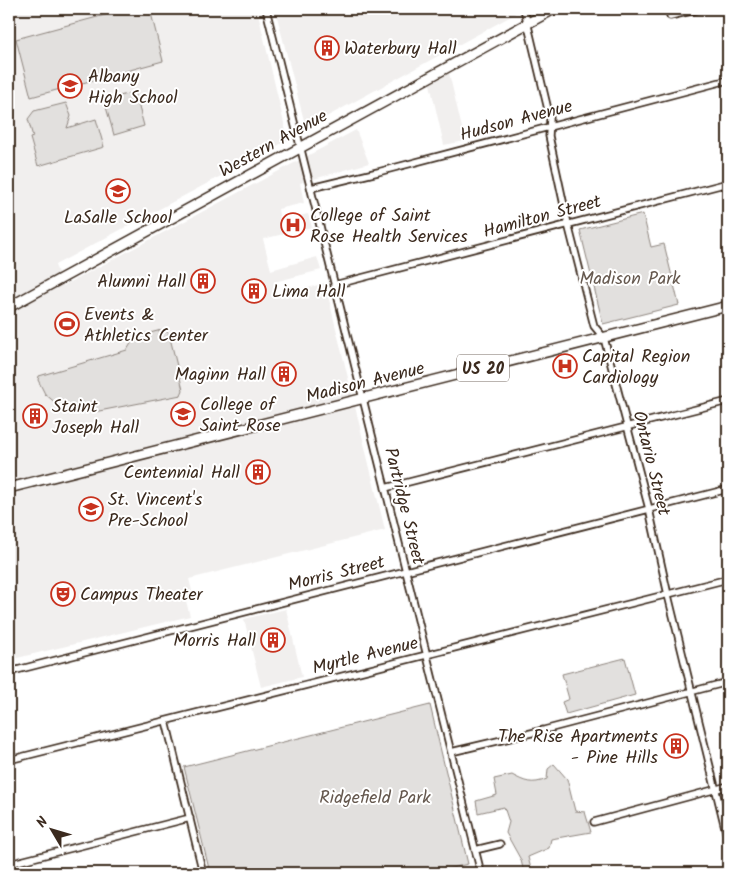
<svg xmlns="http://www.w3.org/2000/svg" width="737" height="882" font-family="Kalam,sans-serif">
  <rect width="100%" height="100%" fill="#fff"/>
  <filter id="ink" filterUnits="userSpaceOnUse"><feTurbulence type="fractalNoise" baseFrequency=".02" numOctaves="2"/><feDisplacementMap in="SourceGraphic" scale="10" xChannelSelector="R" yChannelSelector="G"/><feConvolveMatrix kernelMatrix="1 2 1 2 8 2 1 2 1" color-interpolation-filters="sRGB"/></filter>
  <g filter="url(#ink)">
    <path fill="#f1efee" d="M9,9H257L288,140L55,265L63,286L356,130L369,163L300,183L304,203L278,209L280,220L308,214L312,227L263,239L271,270L317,257L321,270L274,282L277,297L325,283L385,530L189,579L194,599L186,601L190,616L17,658L9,627Z
      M275,9H513L515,14L306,128Z
      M449,73L465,141L444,145L430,84Z
      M286,609L302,677L261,687L244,619Z"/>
    <path fill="#e2e0de" stroke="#8e857e" d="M127,9H150L163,61L31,97L16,39Z
      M135,92L144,126L114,135L104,100Z
      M66,103L71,116L67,128L96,119L104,147L38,166L30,138L33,137L28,119L34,111Z
      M643,214L651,247L664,244L679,305L603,324L580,230Z
      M165,329L169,334L183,390L181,395L94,412L61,413L57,404L45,394L38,380L39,376L127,350L135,337Z
      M625,658L635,695L566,714L562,702L569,699L562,674Z
      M430,705L468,864L430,873H210L184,767Z
      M554,764L567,779L575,811L585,812L591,832L551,839L549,848L528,857L532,873H524L521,860L506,833L509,822L504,807L478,813L476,801L497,795L494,779L512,775C525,782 532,785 547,779L548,769Z"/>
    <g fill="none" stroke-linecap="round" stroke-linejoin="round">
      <g stroke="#3b2a1e" stroke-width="9">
        <path id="street" d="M266,9L481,873
          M524,9L550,118L549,136L568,224L594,326L604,338L649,509L668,595L728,840
          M670,16L700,9
          M311,188L378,172L728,80
          M334,285L728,183
          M385,488L728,401
          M9,672L728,489
          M166,721L203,873
          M451,752L544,730L728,682
          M9,760L728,579
          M594,822L728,786
          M475,850L500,844
          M9,864L190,818"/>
      </g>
      <g stroke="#3b2a1e" stroke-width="12">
        <path id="secondary" d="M9,307L554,9"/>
      </g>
      <g stroke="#3b2a1e" stroke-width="12">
        <path id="primary" d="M9,488L728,306"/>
      </g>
      <use href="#street" stroke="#fff" stroke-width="5.5"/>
      <use href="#secondary" stroke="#fff" stroke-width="9"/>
      <use href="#primary" stroke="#fff" stroke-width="9"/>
    </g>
  </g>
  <defs>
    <g id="building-ring" transform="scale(1.25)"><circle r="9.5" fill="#fff" stroke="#c8321e" stroke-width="1.5"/><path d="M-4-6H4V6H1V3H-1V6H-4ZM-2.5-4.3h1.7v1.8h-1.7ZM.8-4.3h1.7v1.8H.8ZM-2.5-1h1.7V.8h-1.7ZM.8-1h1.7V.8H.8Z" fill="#c8321e"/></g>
    <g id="school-ring" transform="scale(1.25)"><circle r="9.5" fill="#fff" stroke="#c8321e" stroke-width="1.5"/><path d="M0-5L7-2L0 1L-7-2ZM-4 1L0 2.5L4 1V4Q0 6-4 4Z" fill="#c8321e"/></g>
    <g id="hospital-ring" transform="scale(1.25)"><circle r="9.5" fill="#fff" stroke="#c8321e" stroke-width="1.5"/><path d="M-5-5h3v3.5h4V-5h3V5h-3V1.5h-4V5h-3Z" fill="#c8321e"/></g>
    <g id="stadium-ring" transform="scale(1.25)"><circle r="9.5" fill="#fff" stroke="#c8321e" stroke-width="1.5"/><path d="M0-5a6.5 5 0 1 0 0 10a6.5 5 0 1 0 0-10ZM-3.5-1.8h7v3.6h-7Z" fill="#c8321e"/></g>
    <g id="university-ring" transform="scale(1.25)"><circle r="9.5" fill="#fff" stroke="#c8321e" stroke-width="1.5"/><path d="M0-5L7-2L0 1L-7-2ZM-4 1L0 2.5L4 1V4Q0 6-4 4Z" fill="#c8321e"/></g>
    <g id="theatre-ring" transform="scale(1.25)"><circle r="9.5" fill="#fff" stroke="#c8321e" stroke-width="1.5"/><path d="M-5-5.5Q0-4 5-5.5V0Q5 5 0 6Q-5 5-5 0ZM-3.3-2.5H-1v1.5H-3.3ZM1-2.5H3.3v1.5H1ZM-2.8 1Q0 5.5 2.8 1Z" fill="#c8321e"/></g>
  </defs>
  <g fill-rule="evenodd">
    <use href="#building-ring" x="327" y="48"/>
    <use href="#school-ring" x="70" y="86"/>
    <use href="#school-ring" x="118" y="191"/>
    <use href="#hospital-ring" x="293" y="225"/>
    <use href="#building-ring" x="203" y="281"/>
    <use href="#building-ring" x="254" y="291"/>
    <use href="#stadium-ring" x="67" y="324"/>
    <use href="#hospital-ring" x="565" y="366"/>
    <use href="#building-ring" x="284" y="374"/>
    <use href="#university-ring" x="183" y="414"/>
    <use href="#building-ring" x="35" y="416"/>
    <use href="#building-ring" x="258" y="472"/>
    <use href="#school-ring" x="91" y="509"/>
    <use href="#theatre-ring" x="63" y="594"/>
    <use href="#building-ring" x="273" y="640"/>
    <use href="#building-ring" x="676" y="746"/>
  </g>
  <g text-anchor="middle" stroke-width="4" stroke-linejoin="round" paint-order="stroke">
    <rect fill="#fff" stroke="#766a62" stroke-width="1" x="457" y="354.5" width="52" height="27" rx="4"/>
    <g font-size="16" font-weight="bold" fill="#3b2a1e">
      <text x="483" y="374">US 20</text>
    </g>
    <g font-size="18" fill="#3b2a1e" stroke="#fff" text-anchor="start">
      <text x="344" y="54">Waterbury Hall</text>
      <text x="88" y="82">Albany<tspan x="88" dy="21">High School</tspan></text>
      <text x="310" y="221">College of Saint<tspan x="310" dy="21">Rose Health Services</tspan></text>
      <text x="118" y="223" text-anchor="middle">LaSalle School</text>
      <text x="186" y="287" text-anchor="end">Alumni Hall</text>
      <text x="272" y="297">Lima Hall</text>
      <text x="84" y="320">Events &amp;<tspan x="84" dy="21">Athletics Center</tspan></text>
      <text x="582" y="362">Capital Region<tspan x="582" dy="21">Cardiology</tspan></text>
      <text x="266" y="380" text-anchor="end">Maginn Hall</text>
      <text x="200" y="410">College of<tspan x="200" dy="21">Saint Rose</tspan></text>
      <text x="52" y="412">Staint<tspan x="52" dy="21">Joseph Hall</tspan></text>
      <text x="240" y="478" text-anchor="end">Centennial Hall</text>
      <text x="108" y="505">St. Vincent's<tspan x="108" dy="21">Pre-School</tspan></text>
      <text x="80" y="600">Campus Theater</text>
      <text x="256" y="646" text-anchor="end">Morris Hall</text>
      <text x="658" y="742" text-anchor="end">The Rise Apartments<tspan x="658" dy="21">- Pine Hills</tspan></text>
    </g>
    <g font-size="18" fill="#3b2a1e" stroke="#fff">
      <text transform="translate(516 120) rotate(-15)" y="6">Hudson Avenue</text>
      <text transform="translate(273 143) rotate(-29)" y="6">Western Avenue</text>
      <text transform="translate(542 216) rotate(-15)" y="6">Hamilton Street</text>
      <text transform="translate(365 382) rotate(-14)" y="6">Madison Avenue</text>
      <text transform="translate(652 463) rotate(76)" y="6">Ontario Street</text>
      <text transform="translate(405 506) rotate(76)" y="6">Partridge Street</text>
      <text transform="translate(336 573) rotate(-14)" y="6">Morris Street</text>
      <text transform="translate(365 655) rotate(-14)" y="6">Myrtle Avenue</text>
    </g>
    <g font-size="18" fill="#65584e" stroke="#fff">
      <text x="630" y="284">Madison Park</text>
      <text x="375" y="803">Ridgefield Park</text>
    </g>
  </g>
  <rect width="737" height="882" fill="none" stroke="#fff" stroke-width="30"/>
  <rect x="15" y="15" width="707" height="852" fill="none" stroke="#3b2a1e" stroke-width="2" filter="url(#ink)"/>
  <g transform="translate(52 830) rotate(308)" stroke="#ffffff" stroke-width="4" paint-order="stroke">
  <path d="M0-4L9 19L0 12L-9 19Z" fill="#3b2a1e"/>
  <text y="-8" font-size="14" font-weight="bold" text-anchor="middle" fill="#3b2a1e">N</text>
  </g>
</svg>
